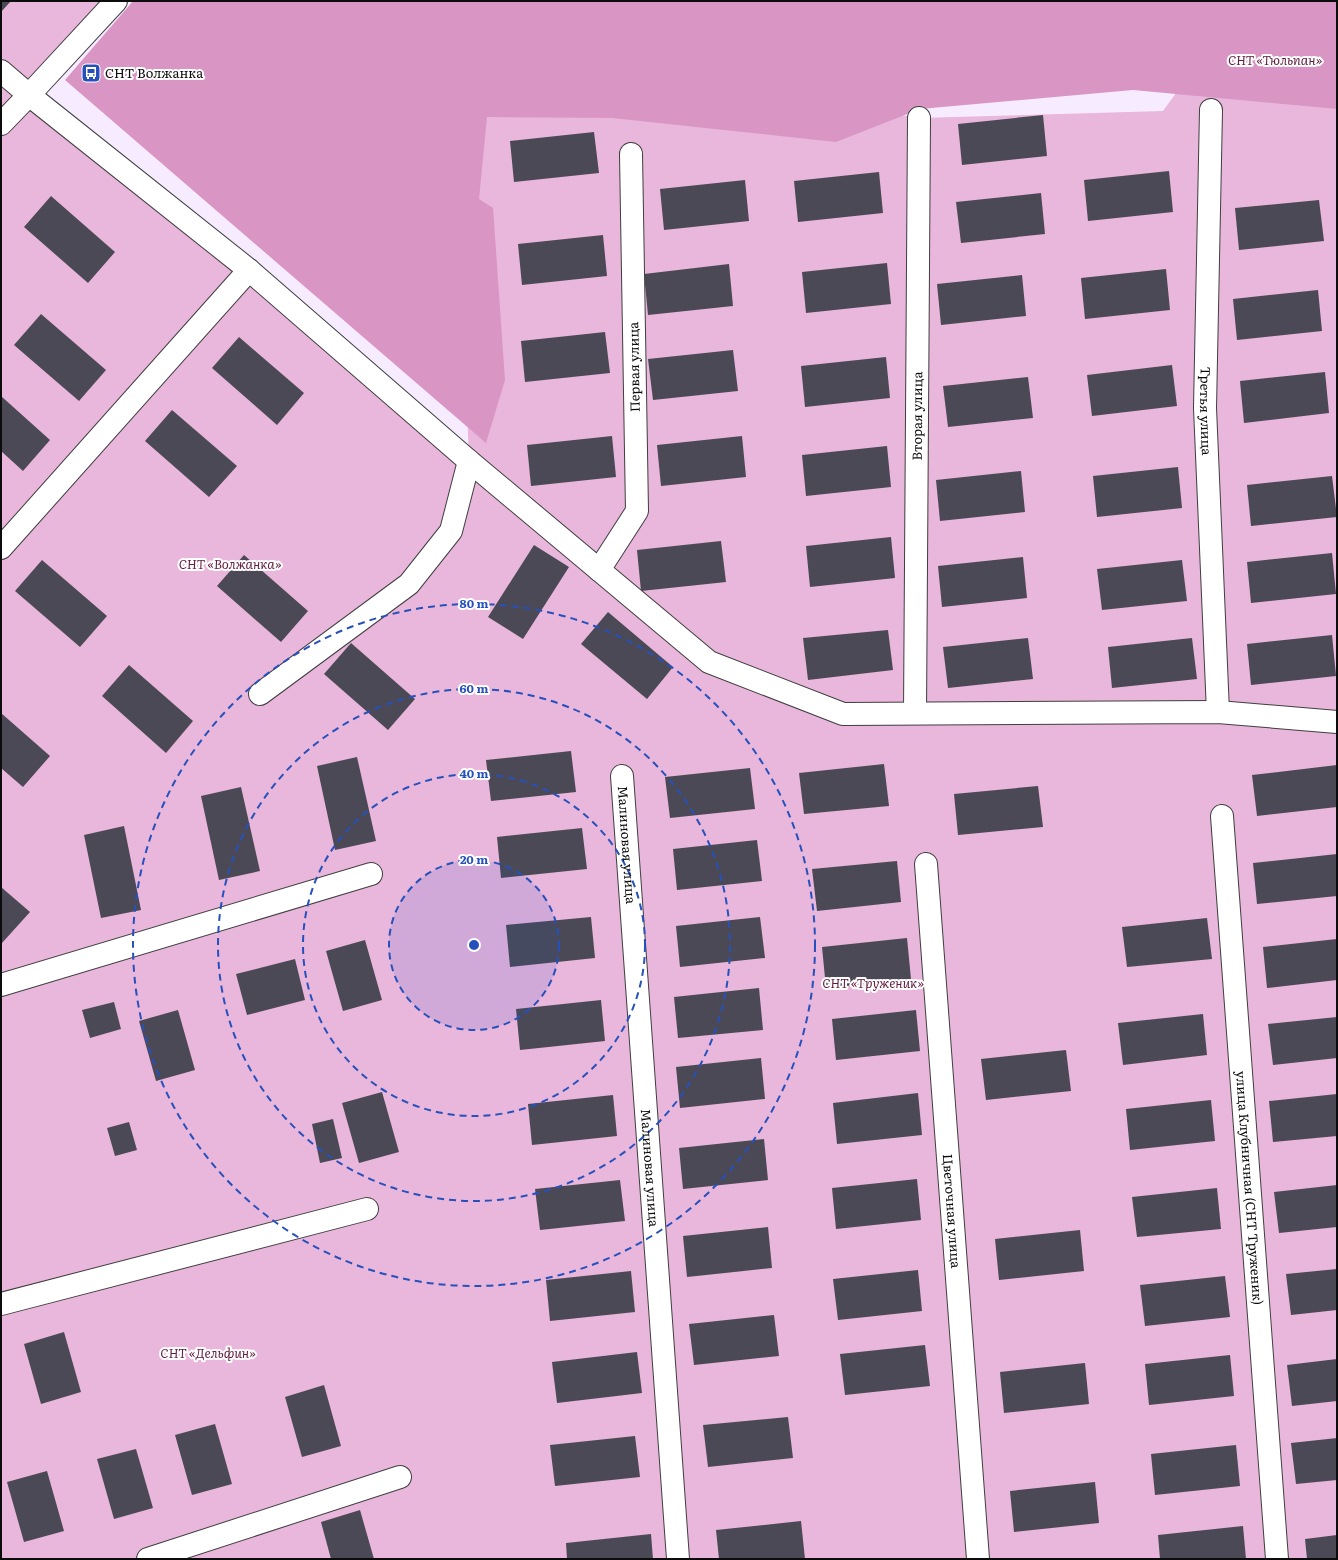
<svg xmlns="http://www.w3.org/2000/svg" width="1338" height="1560" font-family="Literata,serif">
  <rect width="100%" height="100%" fill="#f7ecff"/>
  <path fill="#e9b6dc" d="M1,1H116L30,95L469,460L453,42L919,118L1163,111L1243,1H1337V1559H1Z"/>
  <path fill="#d996c4" d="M133,1H1337V109L1133,90L920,109L836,142L612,118L487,117L479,199L493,208L505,380L486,443L65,80Z"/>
  <path fill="#4b4955" d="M1,1H11L1,12Z
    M1043,115L1047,156L962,165L958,124Z
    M594,132L599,173L514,182L510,141Z
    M1169,171L1173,212L1088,221L1084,180Z
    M879,172L883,213L798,222L794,181Z
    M745,180L749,221L664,230L660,189Z
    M1041,193L1045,234L961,243L956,202Z
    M51,196L115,252L88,283L24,227Z
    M1319,200L1324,241L1239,250L1235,208Z
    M603,235L607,276L522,285L518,244Z
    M887,263L891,304L806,313L802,272Z
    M729,264L733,306L648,315L644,274Z
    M1166,269L1170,310L1085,319L1081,278Z
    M1022,275L1026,316L941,325L937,284Z
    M1318,290L1322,331L1237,340L1233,299Z
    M41,314L106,370L79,401L14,345Z
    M605,332L610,373L525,382L521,341Z
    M239,337L304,393L277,425L212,368Z
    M733,350L738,391L653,400L648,359Z
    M886,357L890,398L805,407L801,366Z
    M1172,365L1177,406L1092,416L1087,375Z
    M1325,372L1329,413L1244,423L1240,381Z
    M1028,377L1033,418L948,427L943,386Z
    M1,396L50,440L23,471L1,451Z
    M172,410L237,466L209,497L145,441Z
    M612,436L616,477L531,486L527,445Z
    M742,436L746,477L661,486L657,445Z
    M887,446L891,487L806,496L802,455Z
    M1178,467L1182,508L1097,517L1093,476Z
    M1021,471L1025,512L940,521L936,480Z
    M1332,476L1337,517L1251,526L1247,485Z
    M891,537L895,578L810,587L806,546Z
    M721,541L726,582L641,591L637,550Z
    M534,545L569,567L523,639L488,617Z
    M1332,553L1336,594L1251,603L1247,562Z
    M244,555L308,611L281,642L217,586Z
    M1023,557L1027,598L942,607L938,566Z
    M42,560L107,616L80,647L15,591Z
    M1182,560L1187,601L1102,610L1097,569Z
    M608,612L673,667L647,699L581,644Z
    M888,630L893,670L808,680L803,638Z
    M1332,635L1336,676L1251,685L1247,644Z
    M1028,638L1033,679L948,688L943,647Z
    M1192,638L1197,679L1112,688L1108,647Z
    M351,643L415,699L388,730L324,674Z
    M129,665L193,721L166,753L102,696Z
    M1,713L50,756L23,787L1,768Z
    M571,751L576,792L491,801L486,760Z
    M357,757L376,841L335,850L317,766Z
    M884,764L889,806L804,814L799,773Z
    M1337,765V807L1257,816L1252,775Z
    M750,768L755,809L670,818L665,777Z
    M1038,786L1043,827L958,835L954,794Z
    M241,787L260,871L219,880L201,796Z
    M124,826L141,910L101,918L84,835Z
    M582,828L587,869L501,878L497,837Z
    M757,840L762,881L677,890L673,849Z
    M1337,854V896L1257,904L1253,863Z
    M897,861L901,902L817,911L812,869Z
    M1,887L30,912L2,943L1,942Z
    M591,917L595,958L510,967L506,925Z
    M760,917L765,958L680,967L676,926Z
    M1207,918L1212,959L1127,967L1122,927Z
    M907,938L911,979L826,988L822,947Z
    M1337,939V980L1267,988L1263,947Z
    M365,940L382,1000L343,1011L326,951Z
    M295,959L305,1000L247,1015L236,974Z
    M759,988L763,1030L678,1038L674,997Z
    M601,1000L605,1041L520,1050L516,1009Z
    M114,1002L121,1029L90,1038L82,1010Z
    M178,1010L195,1070L156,1081L139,1021Z
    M916,1010L920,1051L836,1060L832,1019Z
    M1203,1014L1207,1055L1123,1065L1118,1023Z
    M1337,1017V1058L1273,1065L1268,1024Z
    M1066,1050L1071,1091L986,1100L981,1059Z
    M761,1058L765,1099L680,1108L676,1067Z
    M382,1092L399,1152L359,1163L342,1103Z
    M918,1093L922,1135L837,1144L833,1103Z
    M1337,1094V1136L1273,1142L1269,1101Z
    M613,1095L617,1136L532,1145L528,1104Z
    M1211,1100L1215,1141L1130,1150L1126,1109Z
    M333,1119L342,1158L320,1163L312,1124Z
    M129,1122L137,1150L115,1156L107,1128Z
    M764,1139L768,1180L683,1189L679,1148Z
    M917,1179L921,1220L836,1229L832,1188Z
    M620,1180L625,1221L540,1230L535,1189Z
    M1337,1185V1227L1279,1233L1274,1192Z
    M1217,1188L1221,1229L1137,1237L1132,1197Z
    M768,1227L772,1268L687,1277L683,1236Z
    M1080,1230L1084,1271L999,1280L995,1239Z
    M1337,1269V1310L1291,1315L1286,1274Z
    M918,1270L922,1311L838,1320L833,1279Z
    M631,1271L635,1312L550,1321L546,1280Z
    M1225,1276L1230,1317L1145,1326L1140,1285Z
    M774,1315L779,1356L694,1365L689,1324Z
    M64,1332L81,1392L41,1404L24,1344Z
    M925,1345L930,1386L845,1395L840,1354Z
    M637,1352L642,1393L557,1403L552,1362Z
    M1230,1355L1234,1396L1149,1405L1145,1364Z
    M1337,1359V1401L1292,1406L1287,1365Z
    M1085,1363L1089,1404L1004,1413L1000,1372Z
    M324,1385L341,1446L302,1457L285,1397Z
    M788,1417L793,1458L708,1467L703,1425Z
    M215,1424L232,1484L192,1495L175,1435Z
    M635,1436L640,1477L555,1486L550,1445Z
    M1337,1438V1480L1296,1484L1291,1443Z
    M1236,1445L1240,1486L1155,1495L1151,1454Z
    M136,1449L153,1508L114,1519L97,1459Z
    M47,1471L64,1531L24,1542L7,1482Z
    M1095,1482L1099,1523L1014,1532L1010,1491Z
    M360,1510L374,1559H331L321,1522Z
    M801,1521L805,1559H719L716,1530Z
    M1243,1526L1246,1559H1160L1158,1535Z
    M651,1534L653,1559H567L566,1543Z
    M1337,1535V1559H1307L1305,1539Z"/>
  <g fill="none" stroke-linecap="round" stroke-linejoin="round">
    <g stroke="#3f3f3f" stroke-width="24">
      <g id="minor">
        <path d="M1,71L29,95L249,270L469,461L709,662L843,714L1218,712L1337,722"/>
        <path id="s1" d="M1211,110L1205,408L1218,712"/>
        <path d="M1,124L29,95L116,1"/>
        <path d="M1,548L249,270"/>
        <path d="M599,570L637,511L631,154"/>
        <path d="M260,694L409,584L451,531L469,461"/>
        <path id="s2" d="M915,713L919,118"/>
        <path id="s3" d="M622,776L678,1559"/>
        <path id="s4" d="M1222,816L1277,1559"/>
        <path id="s5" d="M926,864L978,1559"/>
        <path d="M1,985L371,874"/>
        <path d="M1,1304L367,1209"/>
        <path d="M148,1559L400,1477"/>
      </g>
    </g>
    <use href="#minor" stroke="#fff" stroke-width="22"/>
  </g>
  <circle cx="474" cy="945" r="85" fill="#2651bb" fill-opacity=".12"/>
  <g fill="none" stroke="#2651bb" stroke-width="2" stroke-dasharray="7 5">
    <circle cx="474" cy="945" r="85"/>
    <circle cx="474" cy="945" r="171"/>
    <circle cx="474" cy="945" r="256"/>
    <circle cx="474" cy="945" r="341"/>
  </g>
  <defs>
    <g id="bus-square" transform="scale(1)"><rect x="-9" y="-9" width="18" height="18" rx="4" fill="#2651bb" stroke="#fff"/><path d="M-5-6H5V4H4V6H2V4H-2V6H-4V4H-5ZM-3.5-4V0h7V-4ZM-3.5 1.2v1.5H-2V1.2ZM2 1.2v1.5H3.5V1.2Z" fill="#fff"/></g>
  </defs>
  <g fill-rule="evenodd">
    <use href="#bus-square" x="91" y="73"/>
  </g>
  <g text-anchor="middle" stroke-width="4" stroke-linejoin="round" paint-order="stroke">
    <g font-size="13" font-style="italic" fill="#631e3d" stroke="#fff">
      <text x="1275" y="65">СНТ «Тюльпан»</text>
      <text x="230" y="569">СНТ «Волжанка»</text>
      <text x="873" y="988">СНТ «Труженик»</text>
      <text x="208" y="1358">СНТ «Дельфин»</text>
    </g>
    <g font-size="13" fill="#0c0c0c" stroke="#fff" text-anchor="start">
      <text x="105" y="78">СНТ Волжанка</text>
    </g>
    <g font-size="13" fill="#0c0c0c" stroke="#fff">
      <text transform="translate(634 367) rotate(-91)" y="5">Первая улица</text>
      <text dy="5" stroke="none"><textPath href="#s1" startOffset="301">Третья улица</textPath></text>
      <text dy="5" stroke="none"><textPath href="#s2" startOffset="297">Вторая улица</textPath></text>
      <text dy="5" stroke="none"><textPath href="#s3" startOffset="69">Малиновая улица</textPath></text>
      <text dy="5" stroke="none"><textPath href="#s3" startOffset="393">Малиновая улица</textPath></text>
      <text dy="5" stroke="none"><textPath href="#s4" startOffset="373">улица Клубничная (СНТ Труженик)</textPath></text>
      <text dy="5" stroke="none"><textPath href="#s5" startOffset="348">Цветочная улица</textPath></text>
    </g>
  </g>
  <circle cx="474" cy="945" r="6" fill="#2651bb" stroke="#fff" stroke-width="2"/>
  <g font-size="12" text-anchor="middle" font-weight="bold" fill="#2651bb" stroke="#fff" stroke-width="4" stroke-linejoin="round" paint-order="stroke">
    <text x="474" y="608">80 m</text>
    <text x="474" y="693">60 m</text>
    <text x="474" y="778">40 m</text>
    <text x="474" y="864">20 m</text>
  </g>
  <rect width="1338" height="1560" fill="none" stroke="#0c0c0c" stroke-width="4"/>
</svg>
